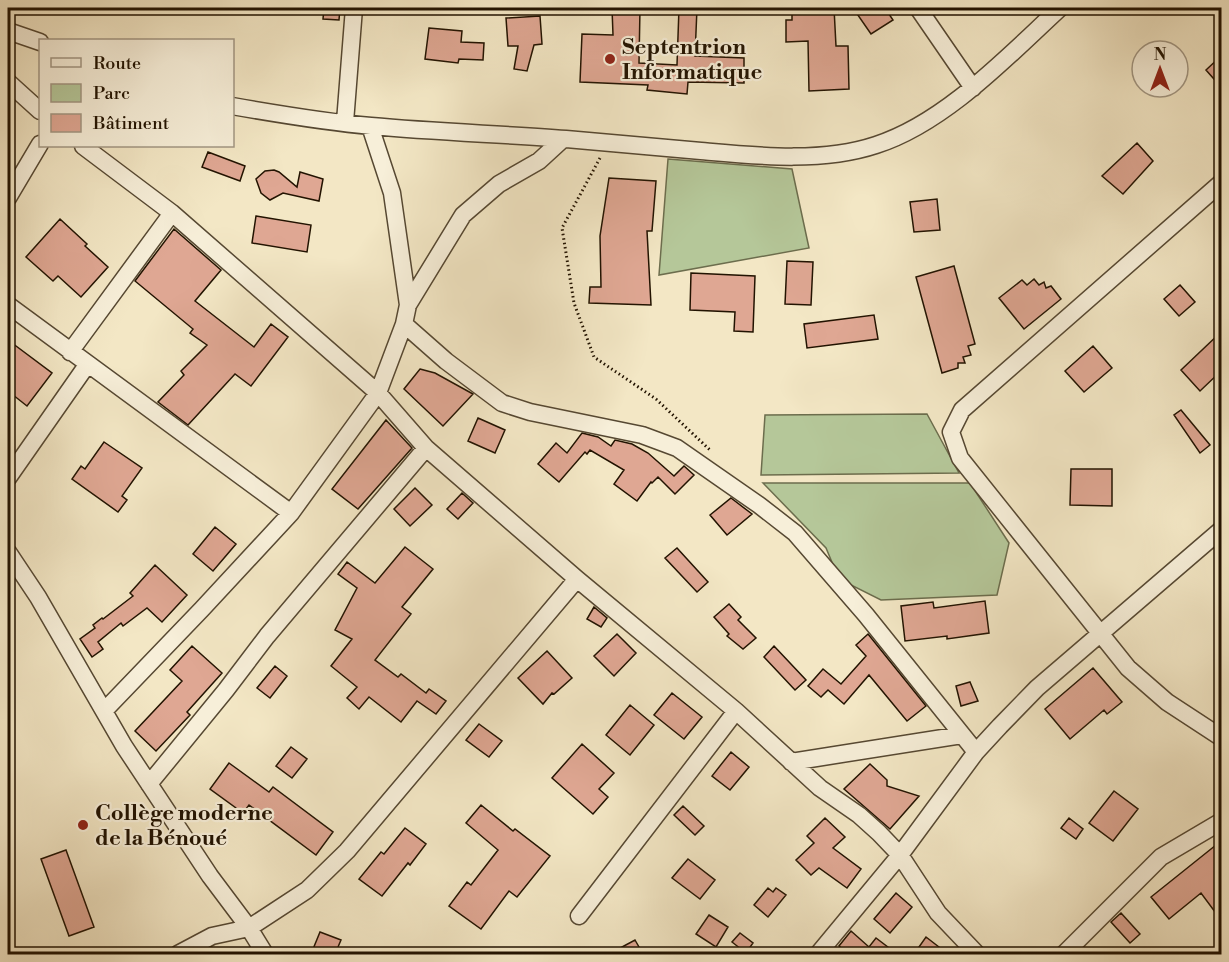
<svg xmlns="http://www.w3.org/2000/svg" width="1229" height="962" font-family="'Libre Bodoni',serif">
  <rect width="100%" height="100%" fill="#f3e7c5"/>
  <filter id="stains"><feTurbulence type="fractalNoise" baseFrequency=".00333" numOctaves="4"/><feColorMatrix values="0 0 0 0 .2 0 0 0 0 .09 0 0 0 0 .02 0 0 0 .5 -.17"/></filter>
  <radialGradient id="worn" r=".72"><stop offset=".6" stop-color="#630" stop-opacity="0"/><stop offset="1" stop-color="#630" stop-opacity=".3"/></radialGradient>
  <path fill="#b5c799" stroke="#6c6d4d" stroke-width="1.5" d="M668,159L792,169L809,248L659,275Z
    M927,414L959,473L761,475L765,415Z
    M763,483H970L1009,543L997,595L881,600L839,579L826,548Z"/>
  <path fill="#dfa793" stroke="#221301" stroke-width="1.5" d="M324,8H340L339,20L323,19Z
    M612,8H640L639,63L677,65L679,8H697L695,56L744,58V83L688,82L687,94L647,90L648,85L580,82L582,34L613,35Z
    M792,8H834L836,46H848L849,89L809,91L808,41L786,42V20H792Z
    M853,8H885L893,20L871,34Z
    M540,16L542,44L534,45L527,71L514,69L518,46H508L506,18Z
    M429,28L462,31L461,42L484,43L483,60L459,59L458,63L425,59Z
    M1221,56V87L1206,70Z
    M1137,143L1153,161L1123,194L1102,176Z
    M208,152L245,166L240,181L202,167Z
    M274,170L279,172L297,187L300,172L323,179L319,201L283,193L270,200L261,193L256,179L265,171Z
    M609,178L656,181L652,231H647L651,305L589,303L590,287H601L600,236Z
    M937,199L940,230L914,232L910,202Z
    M256,216L311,225L307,252L252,243Z
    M60,219L87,244L85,246L108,267L81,297L58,276L53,281L26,257Z
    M174,229L221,270L195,301L254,347L271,324L288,337L251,386L235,374L188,425L158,402L184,375L181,371L207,345L190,333L193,329L135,281Z
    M787,261L813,262L811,305L785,304Z
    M954,266L975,344L968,346L971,355L963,357L965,363H958V368L942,373L916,277Z
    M691,273L755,276L753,332L734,331L735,312L690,310Z
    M1034,279L1039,285L1044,282L1046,288L1051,286L1061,299L1024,329L999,298L1022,280L1027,285Z
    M1180,285L1195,302L1179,316L1164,299Z
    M874,315L878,339L807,348L804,324Z
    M1221,332V371L1200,391L1181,370Z
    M8,340L52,373L27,406L8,391Z
    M1093,346L1112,368L1084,392L1065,371Z
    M420,369L435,373L473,394L443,426L404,389Z
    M1181,410L1210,445L1200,453L1174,415Z
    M478,418L505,430L495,453L468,441Z
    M386,420L412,448L358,509L332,489Z
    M582,433L598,437L611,446L615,440L632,444L648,453L674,476L684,466L694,475L675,494L658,477L652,483L651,482L637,501L614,484L624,470L590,450L587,454L585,452L559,482L538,464L556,443L567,453Z
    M104,442L142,468L122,496L127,500L118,512L72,479L81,466L85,469Z
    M1071,469H1112V506L1070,505Z
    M415,488L432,505L410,526L394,509Z
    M462,493L473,503L458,519L447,509Z
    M731,498L752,514L727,535L710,515Z
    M215,527L236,544L213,571L193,554Z
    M405,547L433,569L402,607L411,614L375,660L398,677L401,674L426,693L429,689L446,701L436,714L417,701L401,722L369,697L359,709L347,698L357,687L331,666L352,639L335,630L357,588L338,574L347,562L375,583Z
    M677,548L708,582L697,592L665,558Z
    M155,565L187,595L162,622L147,608L123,626L121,623L98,642L103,649L92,657L80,639L95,628L93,625L102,618L103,619L133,596L130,593Z
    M985,601L989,633L947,639V636L905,641L901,606L933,602L934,608Z
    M729,604L741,617L738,620L756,638L743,649L727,636L729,634L714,617Z
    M594,607L607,618L601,627L587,619Z
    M617,634L636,653L614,676L594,656Z
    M868,634L926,706L907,721L869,675L844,704L828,690L821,697L808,686L823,669L841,684L866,656L856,645Z
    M192,646L222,673L187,712L190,715L156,751L135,731L182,681L170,670Z
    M774,646L806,680L795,690L764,657Z
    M547,651L572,678L554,694L552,693L543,704L518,678Z
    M275,666L287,676L270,698L257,688Z
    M1093,668L1122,702L1107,714L1104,710L1070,739L1045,709Z
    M970,682L978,701L961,706L956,686Z
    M672,693L702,717L684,739L654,715Z
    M630,705L654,725L630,755L606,735Z
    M479,724L502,741L489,757L466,740Z
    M582,744L614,773L599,789L608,797L593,814L552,778Z
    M291,747L307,759L292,778L276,766Z
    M731,752L749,767L730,790L712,776Z
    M229,763L269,792L273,787L333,832L316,855L249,805L243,813L210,789Z
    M870,764L887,780V786L919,796L890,829L844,789Z
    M1114,791L1138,809L1113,841L1089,823Z
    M481,805L513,831L515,829L550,856L517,897L509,891L481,929L449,906L467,882L471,885L498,850L466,823Z
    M683,806L704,826L695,835L674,815Z
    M825,818L845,837L833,848L861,869L847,888L819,868L811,875L796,860L814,843L807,836Z
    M1069,818L1083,829L1076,839L1061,828Z
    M405,828L426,844L410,865L408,863L382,896L359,879L381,852L384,854Z
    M1221,841V920L1201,893L1169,919L1151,897Z
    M66,850L94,927L69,936L41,859Z
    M688,859L715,880L700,899L672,878Z
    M768,888L773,892L776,888L786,895L768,917L754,905Z
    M896,893L912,907L890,933L874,919Z
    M1121,913L1140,934L1130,943L1111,922Z
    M709,915L728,927L716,947L696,934Z
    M851,931L869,947L876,938L897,954H849L839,946Z
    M320,932L341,940L335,954H311Z
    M740,933L753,943L746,953L732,942Z
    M926,937L948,954H914Z
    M635,940L643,954H609Z"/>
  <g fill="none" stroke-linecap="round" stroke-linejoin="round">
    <g stroke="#564832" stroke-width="19">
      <path id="minor" d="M918,8L973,88
        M8,31L40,42
        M8,82L40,111
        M232,106C278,114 325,122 371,126C436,132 501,134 566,139C611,143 656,147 701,151C757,156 822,163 876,145C945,123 1008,56 1060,8
        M345,122L354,8
        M370,126L392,193L408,305
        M83,146L172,213L378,393L426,448L577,579L736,711L820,788L859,815L879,833L900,855L938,913L977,954
        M1222,182L962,410L951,432L960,458L1128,668L1167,702L1222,738
        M8,198L40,144
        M8,305L291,513
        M404,324L446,361L502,403L530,412L642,435L677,448L759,505L795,533L866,615L976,752
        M70,352L172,213
        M8,478L87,365
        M8,552L38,597L124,746L210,876L249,928L265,954
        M104,711L202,609L291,513L378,393L404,324L408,305L463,215L499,184L539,161L563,139
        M791,762L962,735
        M149,784L226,690L267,636L426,448
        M579,916L736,711
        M178,954L212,936L249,928L307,890L347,851L577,579
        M818,954L900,855L976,752L1000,726L1037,688L1222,529
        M1064,954L1161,857L1222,821"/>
    </g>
    <path stroke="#221301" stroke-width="3" stroke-dasharray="1.5 3" stroke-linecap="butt" d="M600,158L562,228L574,303L594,357L656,399L710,450"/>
    <use href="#minor" stroke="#f7efd9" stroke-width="16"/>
  </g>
  <g fill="#8f2418" stroke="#f7efd9" stroke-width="2">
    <circle cx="610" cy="59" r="6"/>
    <circle cx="83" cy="825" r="6"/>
  </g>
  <g text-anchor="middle" stroke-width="4.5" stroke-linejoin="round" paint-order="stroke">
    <g font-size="22" font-weight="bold" fill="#221301" stroke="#f7efd9" text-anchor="start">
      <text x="622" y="54">Septentrion<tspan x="622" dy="25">Informatique</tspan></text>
      <text x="95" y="820">Collège moderne<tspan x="95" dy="25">de la Bénoué</tspan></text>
    </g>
  </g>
  <rect width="1229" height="962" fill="none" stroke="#f3e7c5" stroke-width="30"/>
  <rect x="9" y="9" width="1211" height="944" fill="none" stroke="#221301" stroke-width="3"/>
  <rect x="15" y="15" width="1199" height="932" fill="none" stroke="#221301" stroke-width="1.5"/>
  <rect x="39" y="39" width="195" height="108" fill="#f7efd9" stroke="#a29783" stroke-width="1.5"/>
  <rect x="51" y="58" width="30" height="9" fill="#f7efd9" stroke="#a29783" stroke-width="1.5"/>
  <text x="93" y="69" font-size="18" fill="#221301">Route</text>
  <rect x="51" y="84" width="30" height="18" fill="#b5c799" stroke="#a29783" stroke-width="1.5"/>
  <text x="93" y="99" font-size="18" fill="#221301">Parc</text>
  <rect x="51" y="114" width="30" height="18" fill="#dfa793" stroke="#a29783" stroke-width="1.5"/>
  <text x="93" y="129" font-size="18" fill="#221301">Bâtiment</text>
  <g transform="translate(1160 69)"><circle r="28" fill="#f7efd9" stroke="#a29783" stroke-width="1.5"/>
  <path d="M0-4.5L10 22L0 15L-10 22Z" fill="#8f2418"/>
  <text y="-9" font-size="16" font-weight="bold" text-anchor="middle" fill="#221301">N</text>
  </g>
  <rect width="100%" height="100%" filter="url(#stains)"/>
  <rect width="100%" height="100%" fill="url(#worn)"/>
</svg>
